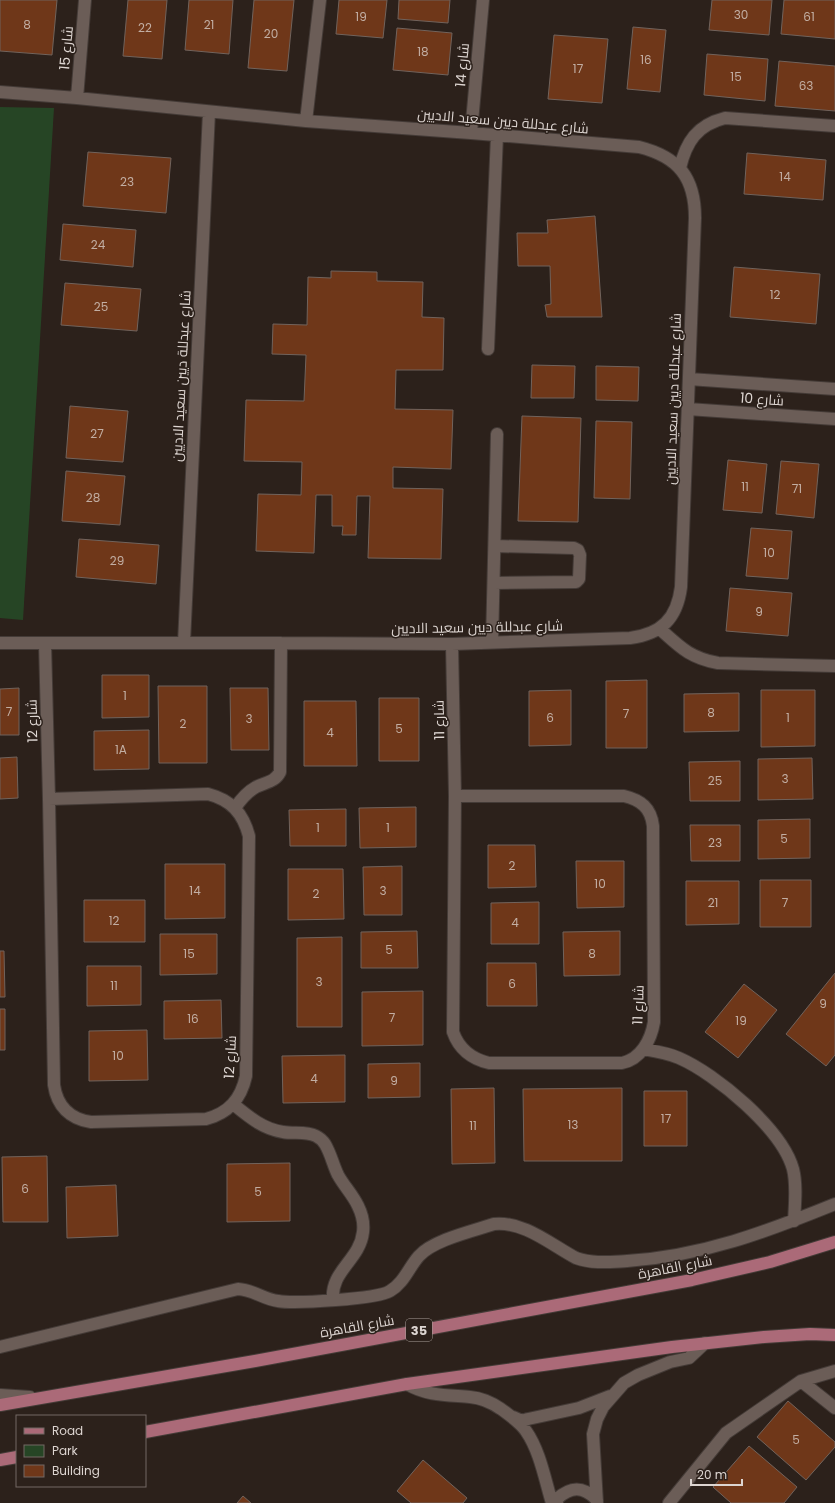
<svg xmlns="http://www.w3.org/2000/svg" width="835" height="1503" font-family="Poppins,Cairo,sans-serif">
  <rect width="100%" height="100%" fill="#2c211b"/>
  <path fill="#264525" d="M0,107L54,108L23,620L0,618Z"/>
  <path fill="#6f3719" stroke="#71635c" d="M0,0H57L52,55L0,51Z
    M128,0H167L162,59L123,56Z
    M189,0H233L229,54L185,50Z
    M254,0H294L287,71L248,68Z
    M339,0H387L383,38L336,34Z
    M399,0H450L448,23L398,19Z
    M712,0H772L769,35L709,30Z
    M784,0H835V39L781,34Z
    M633,27L666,30L660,92L627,89Z
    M397,28L452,33L448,75L393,70Z
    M554,35L608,39L602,103L548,99Z
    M707,54L768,59L765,101L704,95Z
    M779,61L835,66V111L775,106Z
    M88,152L171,158L166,213L83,206Z
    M747,153L826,160L823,200L744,194Z
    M595,216L602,317H547L545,305L551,304L550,266H518L517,233H548L547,220Z
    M63,224L136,230L133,267L60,260Z
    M734,267L820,274L816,324L730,317Z
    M331,271L377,272V281L423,282L422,317L444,318L443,370H396L395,409L453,410L451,469L393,467V488L443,489L441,559L368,558L370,496H357L356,535H342L343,526H332V495H316L314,553L256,551L258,494L301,495L302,462L244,461L246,400L304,401L306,355L272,354L273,324L307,325L308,277L331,278Z
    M65,283L141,289L137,331L61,325Z
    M532,365L575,366L574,398H531Z
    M596,366L639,367L638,401L596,400Z
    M70,406L128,411L123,462L66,458Z
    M522,416L581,418L578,522L518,521Z
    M596,421L632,422L630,499L594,498Z
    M728,460L767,464L762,513L723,510Z
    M781,461L819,464L814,518L776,514Z
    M66,471L125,476L120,525L62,521Z
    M751,528L792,531L788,579L746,576Z
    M79,539L159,545L156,584L76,577Z
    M730,588L792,593L788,636L726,631Z
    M102,675H149V717L102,718Z
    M647,680V748H606V681Z
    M158,686H207V763H159Z
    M19,688V735H0V689Z
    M230,688H268L269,750H231Z
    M571,690V745L529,746V691Z
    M761,690H815V746L761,747Z
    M739,693V731L684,732V694Z
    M379,698H419V761H379Z
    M304,701H356L357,766H304Z
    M149,730V769L94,770V731Z
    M17,757L18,798L0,799V758Z
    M812,758L813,799L758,800V759Z
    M740,761V801H690L689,762Z
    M416,807V847L360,848L359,808Z
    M346,809V846H290L289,810Z
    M810,819V858L758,859V820Z
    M690,825H740V861H691Z
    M488,845H535L536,887L488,888Z
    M576,861H624V907L577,908Z
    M165,864H225V918L165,919Z
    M402,866V915H364L363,867Z
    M288,869H343L344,919L288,920Z
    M760,880H811V927H760Z
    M686,881H739V924L686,925Z
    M84,900H145V942H84Z
    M539,902V944H491V903Z
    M417,931L418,968H361V932Z
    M620,931V975L564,976L563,932Z
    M160,934H217V974L160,975Z
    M342,937V1027H297V938Z
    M0,951H4L5,997H0Z
    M487,963H536L537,1006H487Z
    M87,966H141V1005L87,1006Z
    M835,973V1055L826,1066L786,1034Z
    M744,984L777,1010L738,1058L705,1032Z
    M423,991V1045L362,1046V992Z
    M221,1000L222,1038L164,1039V1001Z
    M0,1009H5V1050H0Z
    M147,1030L148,1080L89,1081V1031Z
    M345,1055V1102L283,1103L282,1056Z
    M420,1063V1097L368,1098V1064Z
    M494,1088L495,1163L452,1164L451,1089Z
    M622,1088V1161H524L523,1089Z
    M644,1091H687V1146H644Z
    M47,1156L48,1222H3L2,1157Z
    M290,1163V1221L227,1222V1164Z
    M116,1185L118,1236L67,1238L66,1187Z
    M788,1401L835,1442V1447L806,1480L757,1437Z
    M749,1446L797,1487L784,1503H731L713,1487Z
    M423,1460L467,1498L463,1503H411L397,1491Z
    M243,1496L251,1503H237Z"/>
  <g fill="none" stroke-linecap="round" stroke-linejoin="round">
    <g stroke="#443b37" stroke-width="14">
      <path id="minor" d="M0,92L77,98L306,121L471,133L639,147C679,157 695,178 695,218L681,587C677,619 661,634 630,638L452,644L281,643H0
        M77,98L85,0
        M306,121L320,0
        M471,133L483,0
        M680,168C686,142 697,125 725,118L835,126
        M488,349L497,135
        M689,379L835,389
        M688,409L835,419
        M494,583L576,582L579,579L580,555L578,550L574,548L495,546
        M660,629C680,647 690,658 718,663L835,666
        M45,643L49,799
        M184,643L209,112
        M492,643L497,434
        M452,644L455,796L453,1032C459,1049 472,1059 489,1063H622C641,1059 651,1040 654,1022L653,826C651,808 641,800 624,796H455
        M208,794C231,800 243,813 249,836L246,1076C241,1099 229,1113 206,1119L91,1122C70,1119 57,1106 54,1085L49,799Z
        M235,808C241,799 247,792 256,787C266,782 275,782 280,772L281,643
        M643,1049C655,1051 668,1053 679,1058C716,1074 782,1129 793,1169C797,1185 795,1204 794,1221
        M233,1104C249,1117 263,1129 283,1132C294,1134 306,1131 316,1136C320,1138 323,1141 325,1144C331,1154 333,1165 338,1175C344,1186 353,1195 358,1206C362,1214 364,1224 363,1232C360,1260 330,1271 333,1300
        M0,1347L238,1289C254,1290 263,1299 278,1301C294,1304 378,1299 390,1291C404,1283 409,1267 419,1256C433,1240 473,1231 494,1224C524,1221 550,1244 576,1258C593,1264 609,1262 627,1261C703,1256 766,1232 835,1204
        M801,1381L835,1408
        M407,1384C427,1396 448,1395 470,1397C482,1398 491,1402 501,1409C509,1415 520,1422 526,1431C540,1451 545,1480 552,1503
        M0,1395L30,1397
        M513,1417L522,1421L528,1419L579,1408L610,1396
        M557,1503V1499C571,1486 583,1486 597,1500
        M597,1503L593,1434L597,1419L603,1407L624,1383L638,1375L670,1362L689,1358L705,1343
        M669,1503L726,1433L801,1381L835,1371"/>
    </g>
    <g stroke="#443b37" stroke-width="14">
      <path id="major" d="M0,1405L255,1361L692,1280L770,1262L835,1242
        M145,1432L407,1384L672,1347L764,1337L810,1334L835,1335
        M0,1460L17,1457"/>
    </g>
    <use href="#minor" stroke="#6b5d57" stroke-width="12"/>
    <use href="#major" stroke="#ab6a78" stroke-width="12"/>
  </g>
  <g text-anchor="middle" stroke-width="3" stroke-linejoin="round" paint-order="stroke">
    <g font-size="12" fill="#c2aea3">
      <text x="741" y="19">30</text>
      <text x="361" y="21">19</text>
      <text x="809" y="21">61</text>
      <text x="27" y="29">8</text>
      <text x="209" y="29">21</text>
      <text x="145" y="32">22</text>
      <text x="271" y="38">20</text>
      <text x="423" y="56">18</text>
      <text x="646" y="64">16</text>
      <text x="578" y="73">17</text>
      <text x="736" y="81">15</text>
      <text x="806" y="90">63</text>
      <text x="785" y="181">14</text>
      <text x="127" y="186">23</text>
      <text x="98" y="249">24</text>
      <text x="775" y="299">12</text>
      <text x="101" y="311">25</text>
      <text x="97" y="438">27</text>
      <text x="745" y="491">11</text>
      <text x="797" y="493">71</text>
      <text x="93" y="502">28</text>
      <text x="769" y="557">10</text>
      <text x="117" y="565">29</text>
      <text x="759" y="616">9</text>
      <text x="125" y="700">1</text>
      <text x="9" y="716">7</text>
      <text x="711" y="717">8</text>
      <text x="626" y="718">7</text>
      <text x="550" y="722">6</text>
      <text x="788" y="722">1</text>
      <text x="249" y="723">3</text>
      <text x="183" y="728">2</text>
      <text x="399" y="733">5</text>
      <text x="330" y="737">4</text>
      <text x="121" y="754">1A</text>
      <text x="785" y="783">3</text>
      <text x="715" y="785">25</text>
      <text x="318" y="832">1</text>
      <text x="388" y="832">1</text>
      <text x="784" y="843">5</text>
      <text x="715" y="847">23</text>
      <text x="512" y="870">2</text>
      <text x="600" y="888">10</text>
      <text x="195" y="895">14</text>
      <text x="383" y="895">3</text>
      <text x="316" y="898">2</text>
      <text x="713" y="907">21</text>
      <text x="785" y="907">7</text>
      <text x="114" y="925">12</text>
      <text x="515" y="927">4</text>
      <text x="389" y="954">5</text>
      <text x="189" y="958">15</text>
      <text x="592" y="958">8</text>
      <text x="319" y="986">3</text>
      <text x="512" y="988">6</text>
      <text x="114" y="990">11</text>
      <text x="823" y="1008">9</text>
      <text x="392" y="1022">7</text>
      <text x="193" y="1023">16</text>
      <text x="741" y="1025">19</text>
      <text x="118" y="1060">10</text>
      <text x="314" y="1083">4</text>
      <text x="394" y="1085">9</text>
      <text x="666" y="1123">17</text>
      <text x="573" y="1129">13</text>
      <text x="473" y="1130">11</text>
      <text x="25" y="1193">6</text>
      <text x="258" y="1196">5</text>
      <text x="796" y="1444">5</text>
    </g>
    <rect fill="#2c211b" stroke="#a89f9a" stroke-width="1" x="406" y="1319" width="26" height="22" rx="3"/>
    <g font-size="13" font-weight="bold" fill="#ddd5d1">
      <text x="419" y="1335">35</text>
    </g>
    <g font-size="14" fill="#ddd5d1" stroke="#2c211b">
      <text transform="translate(66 48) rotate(-85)" y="5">شارع 15</text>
      <text transform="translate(462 65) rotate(-85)" y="5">شارع 14</text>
      <text transform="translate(503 121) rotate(5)" y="5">شارع عبدللة ديين سعيد الاديين</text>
      <text transform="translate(181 376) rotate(-87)" y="5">شارع عبدللة ديين سعيد الاديين</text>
      <text transform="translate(673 399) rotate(-88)" y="5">شارع عبدللة ديين سعيد الاديين</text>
      <text transform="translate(762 399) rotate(4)" y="5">شارع 10</text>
      <text transform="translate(477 627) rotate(-1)" y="5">شارع عبدللة ديين سعيد الاديين</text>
      <text transform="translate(439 720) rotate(-91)" y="5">شارع 11</text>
      <text transform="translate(32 721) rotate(-91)" y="5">شارع 12</text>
      <text transform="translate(638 1005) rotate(-88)" y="5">شارع 11</text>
      <text transform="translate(230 1057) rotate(-87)" y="5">شارع 12</text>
      <text transform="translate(675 1267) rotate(-11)" y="5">شارع القاهرة</text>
      <text transform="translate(357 1326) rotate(-10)" y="5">شارع القاهرة</text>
    </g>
  </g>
  <rect x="16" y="1415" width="130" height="72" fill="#2c211b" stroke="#736964"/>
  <rect x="24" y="1428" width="20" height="6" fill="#ab6a78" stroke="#736964"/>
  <text x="52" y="1435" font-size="12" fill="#ddd5d1">Road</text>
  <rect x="24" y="1445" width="20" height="12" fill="#264525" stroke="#736964"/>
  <text x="52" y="1455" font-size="12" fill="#ddd5d1">Park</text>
  <rect x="24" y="1465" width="20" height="12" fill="#6f3719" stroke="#736964"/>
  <text x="52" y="1475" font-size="12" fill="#ddd5d1">Building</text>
  <path d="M691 1479v6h51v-6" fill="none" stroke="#ddd5d1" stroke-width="2"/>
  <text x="697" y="1479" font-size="12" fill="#ddd5d1" stroke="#2c211b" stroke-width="3" paint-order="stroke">20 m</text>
</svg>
